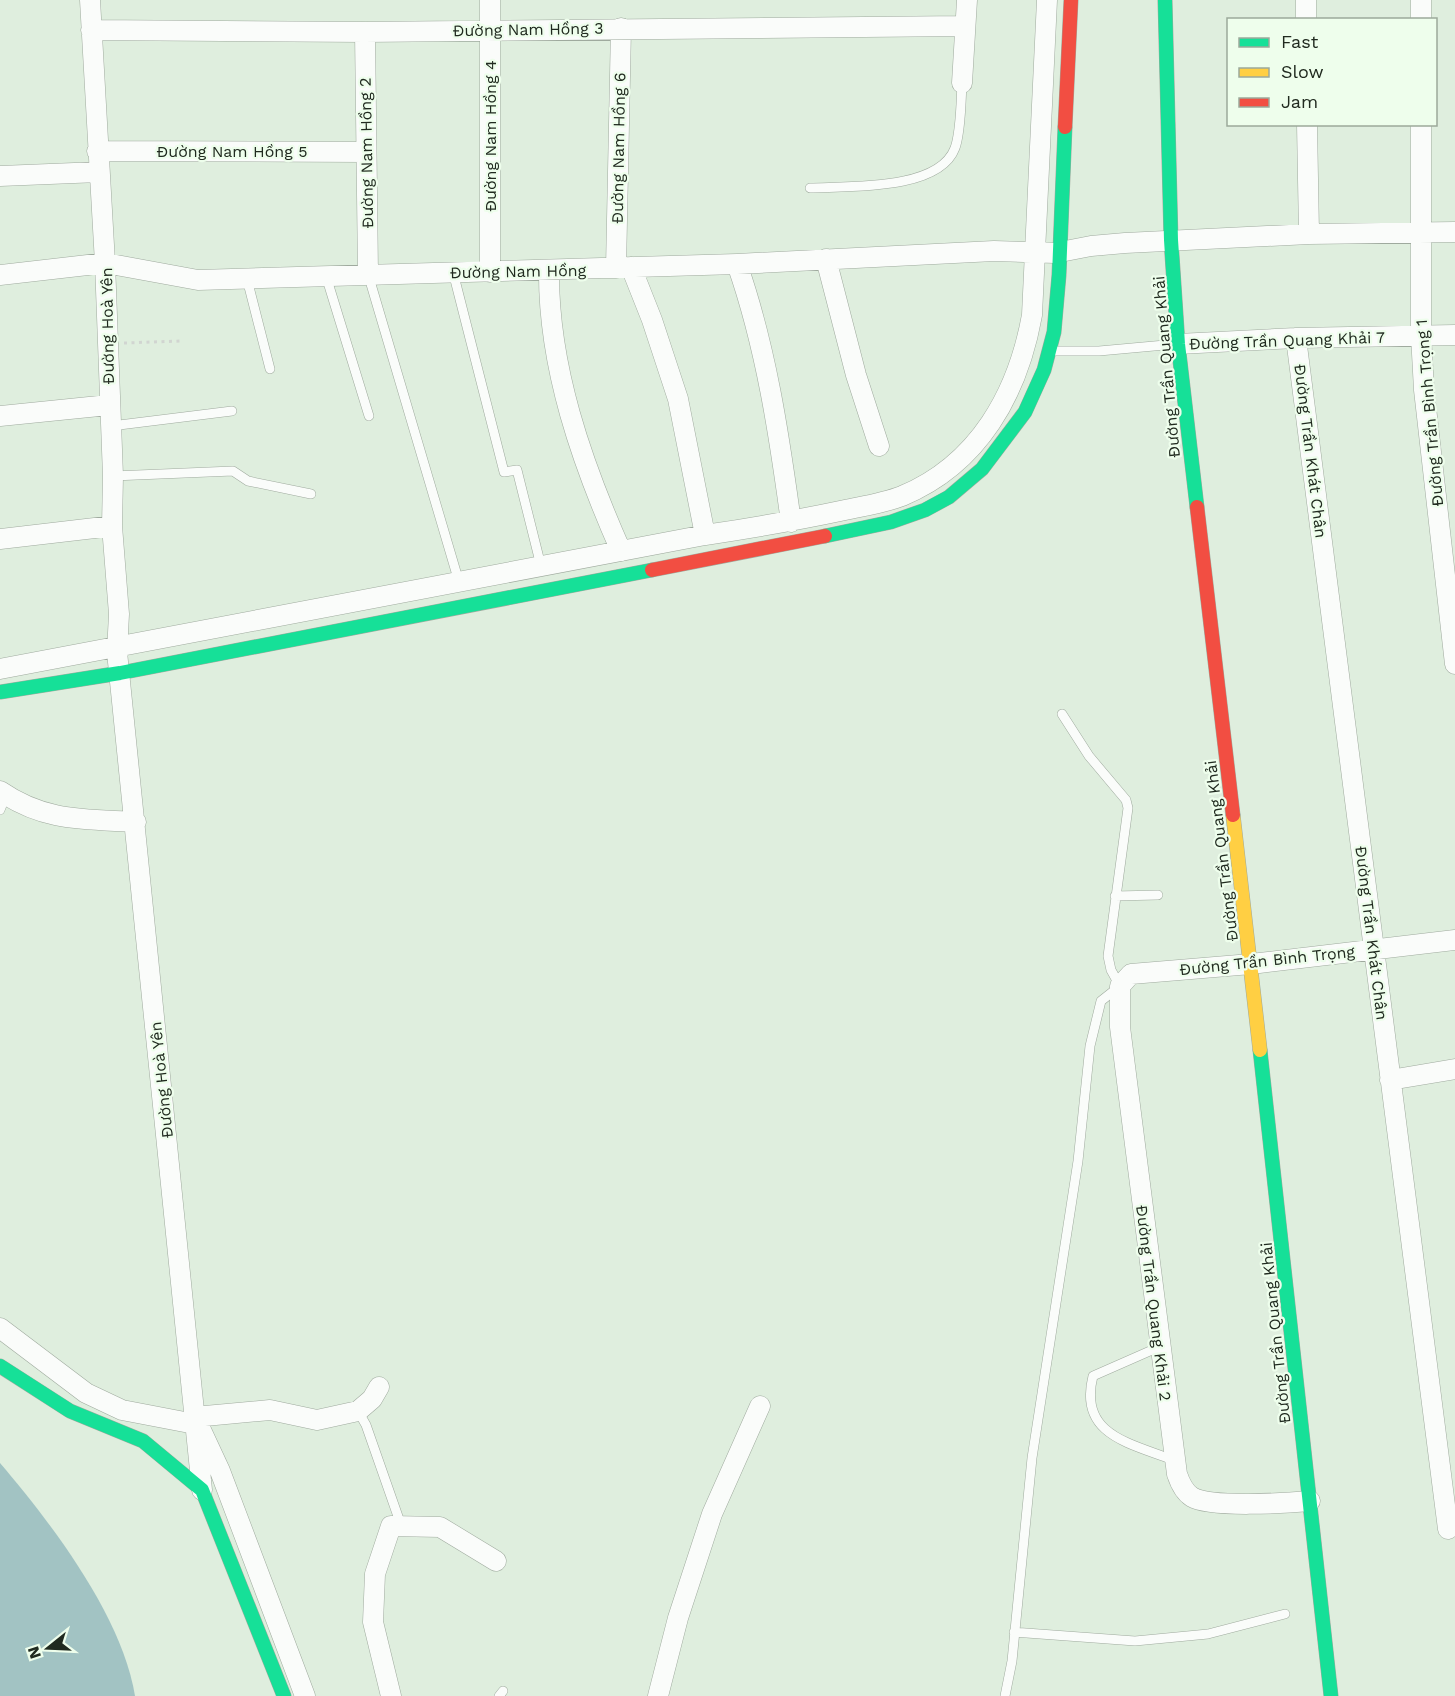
<svg xmlns="http://www.w3.org/2000/svg" width="1455" height="1696" font-family="'Work Sans',sans-serif">
  <rect width="100%" height="100%" fill="#dfeede"/>
  <path fill="#a2c3c3" d="M0,1463C52,1524 122,1616 135,1696H0Z"/>
  <g fill="none" stroke-linecap="round" stroke-linejoin="round">
    <g stroke="#9faa9e" stroke-width="10">
      <path id="lane" d="M810,188C848,186 939,191 955,148C961,132 961,100 962,83
        M453,272L504,472L517,470L541,566
        M368,274L459,582
        M326,276L369,416
        M247,279L270,369
        M1052,351H1099L1176,344
        M111,426L232,411
        M113,476L233,471L248,481L311,494
        M0,810L6,795
        M1115,896L1158,895
        M1159,1347L1093,1376C1078,1435 1130,1443 1173,1460
        M358,1411L366,1425L401,1525
        M1014,1632L1135,1641L1208,1634L1285,1614
        M499,1696L503,1691
        M1005,1696L1012,1661L1032,1458L1078,1161L1090,1046L1101,1001L1120,986L1111,970L1108,956L1128,808L1126,800L1089,756L1062,714"/>
    </g>
    <g stroke="#9faa9e" stroke-width="21">
      <path id="street" d="M90,0L105,263L113,476L112,526L119,614L117,652L202,1490
        M1306,0V20
        M1421,20V0
        M91,30L365,32L965,26
        M365,32L368,274
        M962,83L967,0
        M1307,124L1309,234
        M1421,124V335L1424,390L1455,664
        M97,151L366,152
        M0,176L99,172
        M826,259L856,375L879,446
        M737,264C766,347 779,434 791,522
        M631,267L652,320L678,399L705,535
        M616,268L621,28
        M549,270C548,367 582,463 621,551
        M490,272V0
        M0,275L105,263L198,280L737,264L994,251L1055,253L1091,246L1125,243L1309,234L1455,232
        M1296,338L1448,1529
        M1178,344L1296,338L1455,335
        M0,416L109,405
        M0,539L112,526
        M0,669L705,535C752,528 798,520 845,510C864,506 884,503 902,496C979,464 1018,393 1032,315L1047,0
        M0,791C45,822 84,819 136,822
        M1390,1080L1455,1069
        M0,1328L86,1393L122,1410L195,1424
        M194,1417L270,1410L317,1420L358,1411L372,1399L379,1387
        M200,1428L220,1471L305,1696
        M1310,1501C1287,1503 1210,1508 1192,1497C1184,1492 1180,1483 1177,1474L1120,1027V986L1131,974L1251,964L1455,940
        M391,1696L373,1622L375,1574L391,1526L440,1527L496,1561
        M658,1696L678,1618L712,1514L760,1406"/>
    </g>
    <g stroke="#9faa9e" stroke-width="15">
      <path id="fast" d="M1165,0L1171,240L1178,344L1197,507
        M825,536L891,522L925,510L949,497L982,469L1025,412L1044,370L1054,332L1059,275L1065,127
        M0,692L120,673L652,570
        M1260,1050L1331,1696
        M0,1366L70,1411L143,1441L202,1490L284,1696"/>
    </g>
    <g stroke="#9faa9e" stroke-width="15">
      <path id="slow" d="M1233,815L1260,1050"/>
    </g>
    <g stroke="#9faa9e" stroke-width="15">
      <path id="jam" d="M1065,127L1071,0
        M1197,507L1233,815
        M652,570L825,536"/>
    </g>
    <path stroke="#d1d5d1" stroke-width="3" stroke-dasharray="3 4.5" stroke-linecap="butt" d="M124,343L181,341"/>
    <use href="#lane" stroke="#fafcfa" stroke-width="9"/>
    <use href="#street" stroke="#fafcfa" stroke-width="20"/>
    <use href="#fast" stroke="#16e098" stroke-width="14"/>
    <use href="#slow" stroke="#ffcf43" stroke-width="14"/>
    <use href="#jam" stroke="#f24e42" stroke-width="14"/>
  </g>
  <g text-anchor="middle" stroke-width="4.5" stroke-linejoin="round" paint-order="stroke">
    <g font-size="16" fill="#202a1f" stroke="#eefeec">
      <text transform="translate(528 29) rotate(-1)" y="6">Đường Nam Hồng 3</text>
      <text transform="translate(490 136) rotate(-90)" y="6">Đường Nam Hồng 4</text>
      <text transform="translate(618 148) rotate(-89)" y="6">Đường Nam Hồng 6</text>
      <text x="232" y="157">Đường Nam Hồng 5</text>
      <text transform="translate(366 153) rotate(-91)" y="6">Đường Nam Hồng 2</text>
      <text transform="translate(518 271) rotate(-1)" y="6">Đường Nam Hồng</text>
      <text transform="translate(107 326) rotate(-91)" y="6">Đường Hoà Yên</text>
      <text transform="translate(1287 340) rotate(-2)" y="6">Đường Trần Quang Khải 7</text>
      <text transform="translate(1166 367) rotate(-95)" y="6">Đường Trần Quang Khải</text>
      <text transform="translate(1429 413) rotate(-95)" y="6">Đường Trần Bình Trọng 1</text>
      <text transform="translate(1311 451) rotate(83)" y="6">Đường Trần Khát Chân</text>
      <text transform="translate(1221 851) rotate(-97)" y="6">Đường Trần Quang Khải</text>
      <text transform="translate(1372 933) rotate(83)" y="6">Đường Trần Khát Chân</text>
      <text transform="translate(1267 960) rotate(-6)" y="6">Đường Trần Bình Trọng</text>
      <text transform="translate(161 1080) rotate(-96)" y="6">Đường Hoà Yên</text>
      <text transform="translate(1154 1303) rotate(83)" y="6">Đường Trần Quang Khải 2</text>
      <text transform="translate(1275 1333) rotate(-96)" y="6">Đường Trần Quang Khải</text>
    </g>
  </g>
  <rect x="1227" y="18" width="210" height="108" fill="#eefeec" stroke="#9ca99a" stroke-width="1.5"/>
  <rect x="1239" y="38" width="30" height="9" fill="#16e098" stroke="#9ca99a" stroke-width="1.5"/>
  <text x="1281" y="48" font-size="18" fill="#202a1f">Fast</text>
  <rect x="1239" y="68" width="30" height="9" fill="#ffcf43" stroke="#9ca99a" stroke-width="1.5"/>
  <text x="1281" y="78" font-size="18" fill="#202a1f">Slow</text>
  <rect x="1239" y="98" width="30" height="9" fill="#f24e42" stroke="#9ca99a" stroke-width="1.5"/>
  <text x="1281" y="108" font-size="18" fill="#202a1f">Jam</text>
  <g transform="translate(48 1648) rotate(252)" stroke="#eefeec" stroke-width="4.5" paint-order="stroke">
  <path d="M0-4.5L10 22L0 15L-10 22Z" fill="#202a1f"/>
  <text y="-9" font-size="16" font-weight="bold" text-anchor="middle" fill="#202a1f">N</text>
  </g>
</svg>
